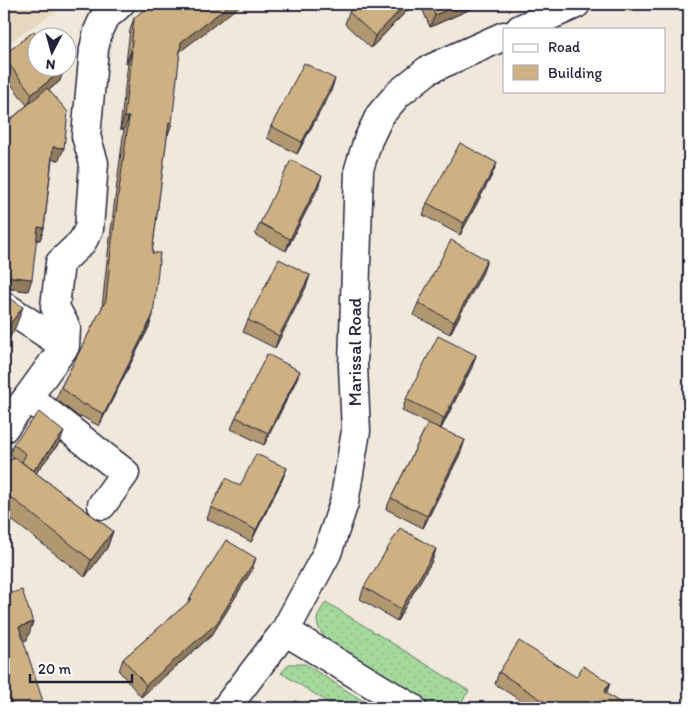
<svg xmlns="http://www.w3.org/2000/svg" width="693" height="712" font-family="Itim,sans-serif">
  <defs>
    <pattern id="grass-dots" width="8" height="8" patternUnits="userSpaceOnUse" patternTransform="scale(1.25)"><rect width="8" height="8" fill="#a5d99c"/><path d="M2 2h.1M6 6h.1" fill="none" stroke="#8eba87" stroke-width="1.8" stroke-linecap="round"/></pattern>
  </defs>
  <rect width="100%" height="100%" fill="#f0e8da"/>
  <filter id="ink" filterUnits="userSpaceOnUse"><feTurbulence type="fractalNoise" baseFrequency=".02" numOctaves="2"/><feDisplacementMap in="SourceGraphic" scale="10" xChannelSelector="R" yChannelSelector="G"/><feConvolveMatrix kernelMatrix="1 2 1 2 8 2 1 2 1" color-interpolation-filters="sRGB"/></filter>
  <g filter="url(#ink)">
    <path fill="#e6d8c0" d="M4,4H67L4,46Z"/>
    <path fill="url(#grass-dots)" stroke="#647e6c" d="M326,602L469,691L457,708H435L327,641C315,623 313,621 326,602Z
      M289,664H305L374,708H337L281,673Z"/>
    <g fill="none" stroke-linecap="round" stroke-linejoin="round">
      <g stroke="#22223b" stroke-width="31">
        <path id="minor" d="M520,29L576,4
          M4,306L65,346
          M28,397L125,473L102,505
          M4,428L28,397L65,346L66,328L55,307L60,263L82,242L89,229L94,163L86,136L94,49L98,31L104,18L120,4
          M285,631L412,708
          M226,708L285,631L327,553L344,503L356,431L353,366L359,169L368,140L380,115L398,94L428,70L504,36"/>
      </g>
      <use href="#minor" stroke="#fff" stroke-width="28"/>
    </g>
    <path fill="#b19871" stroke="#22223b" d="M357,4H413L371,48L345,24L349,12Z
      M420,4H481L480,5L430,27Z
      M687,4H689V14Z
      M134,18L180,52L167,135L152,253L153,315L149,327L99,426L81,416L80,418L56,399L61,387L102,308L107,261L124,129H120L128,63H126L130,30Z
      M4,55L60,81L49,90L59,160L52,159L44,228L40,240H36L28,291L4,288V134L8,122L27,105L4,75Z
      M331,91L297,154L267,138L271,126Z
      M492,175L460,235L423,215L427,203Z
      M318,188L286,251L255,235L260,223Z
      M483,272L450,334L413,315L418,303Z
      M310,275L306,287L275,348L243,332L248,320Z
      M476,355L472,367L441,429L461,452L423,528L386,509L391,498L428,423L402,411L406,399Z
      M295,383L264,445L231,429L236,417Z
      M60,442L36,473L113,531L107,548L85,577L4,514V462L15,458L10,454L13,444Z
      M287,468L282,480L251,542L207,519L211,507L240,486Z
      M436,549L432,561L397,621L360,599L364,587Z
      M252,570L212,635L141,697L119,671L123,659L189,602L190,598Z
      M499,672L576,677L610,683L606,694L628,708H532L495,684Z"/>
    <path fill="#907c5c" stroke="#22223b" d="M231,4H242L177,54L181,42Z
      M406,4H413L371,48L375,36Z
      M461,4H481L480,5L430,27L435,15Z
      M131,51H132L128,63H126Z
      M64,69L60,81L28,106L32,94Z
      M335,79L331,91L297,154L302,142Z
      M124,117H129L124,129H120Z
      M169,122L172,123L168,135L164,134Z
      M53,147L64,148L59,160L49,159Z
      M497,163L492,175L460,235L464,223Z
      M322,176L318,188L286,251L290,239Z
      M38,227L44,228L40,240L33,239Z
      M487,260L483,272L450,334L454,322Z
      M310,275L306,287L275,348L279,336Z
      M4,276L32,279L28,291L4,288Z
      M23,307L14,331L4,345V332Z
      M153,315L149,327L99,426L104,414Z
      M476,355L472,367L440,430L444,418Z
      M300,371L295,383L264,445L268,433Z
      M64,432L60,442L28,483L32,473Z
      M465,440L461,452L423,528L427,516Z
      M287,468L282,480L251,542L256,530Z
      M113,531L107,548L85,577L91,560Z
      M436,549L432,561L397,621L401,609Z
      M256,558L252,570L212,635L141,697L146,685Z
      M33,622L27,640L12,644L19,627Z
      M610,683L606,695L604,692Z"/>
    <path fill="#ceb183" stroke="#22223b" d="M151,4H231L181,42L172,123L169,122L152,253H160L153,315L104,414L85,404L84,406L61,387L106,300L111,249L129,117H124L132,51H131L134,18Z
      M357,4H406L375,36L349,12Z
      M430,4H461L435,15Z
      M34,31L39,38H38V68H63L64,69L32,94L4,58V55Z
      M304,63L335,79L302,142L271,126Z
      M47,88L68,112L64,148L53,147L44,228L38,227L32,279L4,276V164L8,122Z
      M460,143L497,163L464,223L427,203Z
      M291,160L322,176L290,239L260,223Z
      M451,240L487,260L454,322L418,303Z
      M279,259L310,275L279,336L248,320Z
      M4,294L23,307L4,332Z
      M438,336L476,355L444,418L406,399Z
      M267,354L300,371L268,433L236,417Z
      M39,412L64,432L33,471L22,462L26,454L13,444Z
      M428,423L465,440L427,516L391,498Z
      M256,454L287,468L256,530L211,507L226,478L240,486Z
      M16,458L113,531L91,560L4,492V462Z
      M400,528L436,549L401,609L364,587Z
      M226,540L256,558L217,623L146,685L123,659L192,599L190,598Z
      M22,590L33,622L19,627L45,708H6L4,702V595Z
      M519,641L576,677L583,666L610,683L604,692L628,708H554L499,672Z
      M295,701L308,708H291Z"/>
  </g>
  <g text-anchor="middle" stroke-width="4" stroke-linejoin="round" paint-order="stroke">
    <g font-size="18" fill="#22223b" stroke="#fff">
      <text transform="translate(355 352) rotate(-90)" y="6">Marissal Road</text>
    </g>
  </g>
  <rect width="693" height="712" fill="none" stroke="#fff" stroke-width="20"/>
  <rect x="10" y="10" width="673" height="692" fill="none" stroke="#22223b" stroke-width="2" filter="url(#ink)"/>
  <rect x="503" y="28" width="162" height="65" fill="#ffffff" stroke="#a7a7b1"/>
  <rect x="513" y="44" width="25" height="8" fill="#ffffff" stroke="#a7a7b1"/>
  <text x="548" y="52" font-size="15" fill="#22223b">Road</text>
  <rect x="513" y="65" width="25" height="15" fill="#ceb183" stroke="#a7a7b1"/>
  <text x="548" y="78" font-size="15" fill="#22223b">Building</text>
  <g transform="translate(52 52) rotate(186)"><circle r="24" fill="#ffffff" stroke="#a7a7b1"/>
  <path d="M0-4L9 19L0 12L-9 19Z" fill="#22223b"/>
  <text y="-8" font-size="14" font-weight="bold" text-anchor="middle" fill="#22223b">N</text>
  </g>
  <path d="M30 674v8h102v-8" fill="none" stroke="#22223b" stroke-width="2.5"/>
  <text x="38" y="674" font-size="15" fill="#22223b" stroke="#ffffff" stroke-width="4" paint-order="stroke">20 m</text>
</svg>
